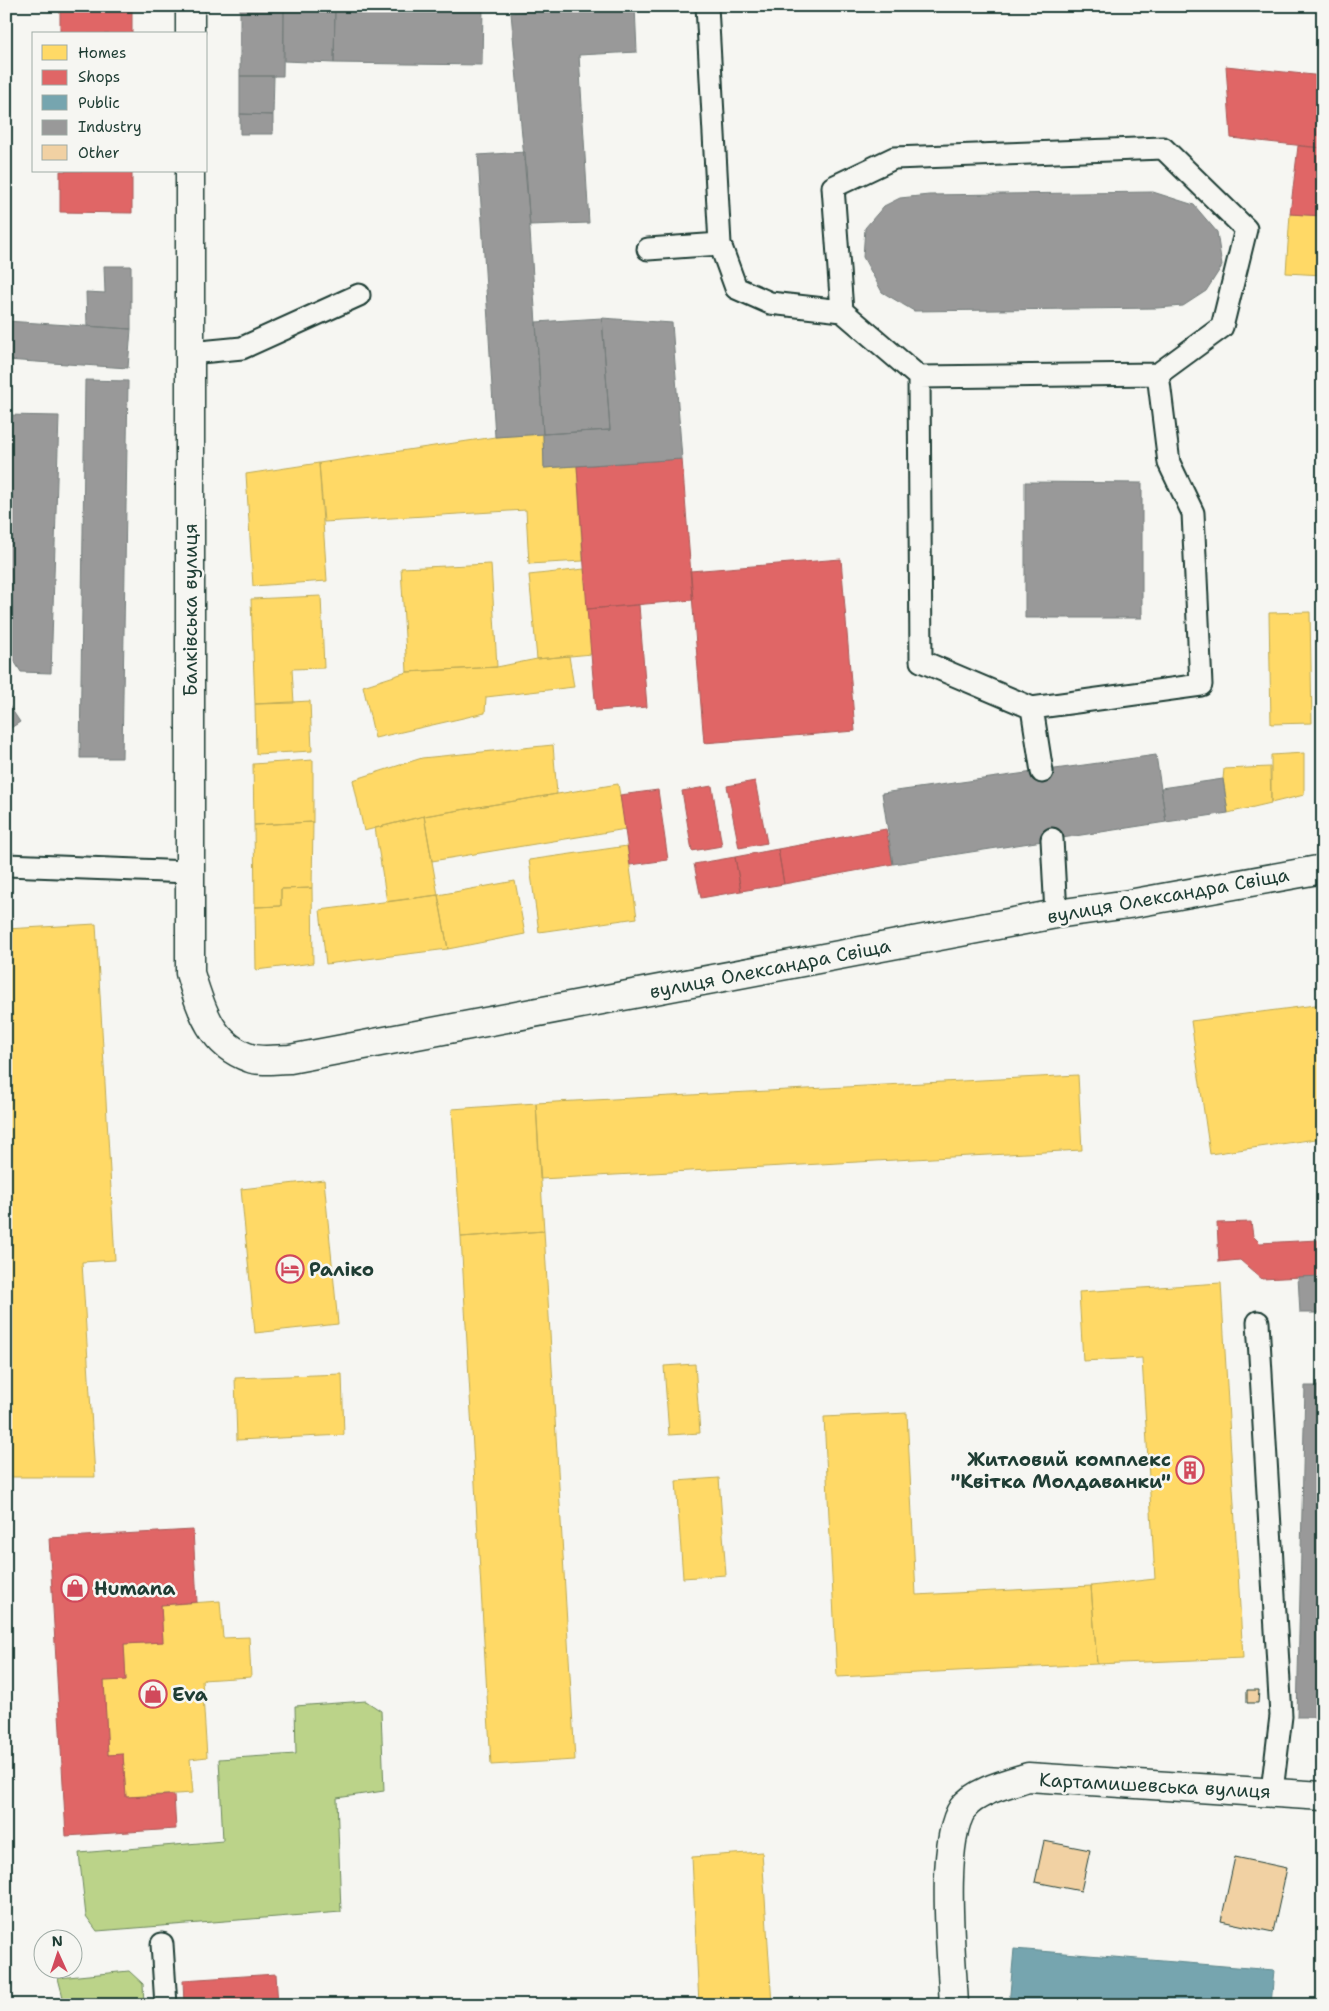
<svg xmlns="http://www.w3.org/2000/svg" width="1329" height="2011" font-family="'Shantell Sans',sans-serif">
  <rect width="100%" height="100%" fill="#f6f6f2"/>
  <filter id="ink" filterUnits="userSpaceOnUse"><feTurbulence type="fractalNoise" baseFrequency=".02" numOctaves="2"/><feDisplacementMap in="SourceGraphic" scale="10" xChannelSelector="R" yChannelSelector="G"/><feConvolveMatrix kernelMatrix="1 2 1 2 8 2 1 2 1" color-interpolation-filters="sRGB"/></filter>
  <g filter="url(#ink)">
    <path fill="#bbd389" stroke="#6d885e" d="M366,1701L381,1711L384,1791L337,1798L341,1912L97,1931L86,1916L79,1853L223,1841L219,1759L296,1754L295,1706Z
      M129,1971L143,1984L144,2005H65L58,1978Z"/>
    <path fill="#ffd966" stroke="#bcaa57" d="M1290,214L1323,216V275L1286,273Z
      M543,434L544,468L577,466L583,561L529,564L526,510L324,522L319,463L495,437Z
      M319,463L327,581L253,586L246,474Z
      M491,564L497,667L407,672L401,568Z
      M584,569L592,654L537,659L529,575Z
      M321,596L324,668L292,669L294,703L255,704L251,599Z
      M1310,612L1312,723L1271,724L1269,613Z
      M569,656L574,687L486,697L485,713L375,738L363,686L407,672L497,667L537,659Z
      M310,701L312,751L256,754L255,704Z
      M1321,727H1323L1322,791Z
      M553,745L557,794L424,816L364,831L353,780L422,758Z
      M1304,753V795L1271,803V755Z
      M313,760V822L254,825L253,764Z
      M1270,767L1271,803L1228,813L1223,779L1224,769Z
      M618,784L626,829L432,861L424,816Z
      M424,816L438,895L387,902L375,828Z
      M313,822L312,888L281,889V906L255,907L254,825Z
      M627,846L637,918L539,932L529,860Z
      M515,881L525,934L448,949L438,895Z
      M312,888L313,963L256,970L255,907L281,906V889Z
      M438,895L448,949L326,964L320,910Z
      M96,924L115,1260L82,1262L95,1477H6V929Z
      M1323,1004V1138L1210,1154L1191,1021Z
      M1078,1075L1082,1150L540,1179L536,1103Z
      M536,1103L544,1231L461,1237L452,1109Z
      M324,1180L338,1324L255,1333L241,1189Z
      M544,1231L575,1760L491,1765L461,1237Z
      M1221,1283L1243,1658L1097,1664L1091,1586L1155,1579L1142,1358L1083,1361L1079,1292Z
      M695,1364L700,1433L669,1435L664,1366Z
      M342,1374L344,1435L237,1440L235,1378Z
      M907,1413L916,1595L1091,1586L1097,1664L837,1677L824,1417Z
      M719,1478L726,1575L683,1578L676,1481Z
      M220,1601L223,1638L249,1637L251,1677L202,1680L207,1757L190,1759L193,1793L126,1797L123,1754L108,1755L104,1681L126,1680L124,1644L163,1642L161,1605Z
      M762,1852L772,2005H699L692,1857Z"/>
    <path fill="#e06666" stroke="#a65a57" d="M60,6H132V34H60Z
      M1226,66L1323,76V148L1231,138Z
      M1298,146L1323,148V216L1290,214Z
      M60,171H132V213L60,212Z
      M682,459L693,600L587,609L577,466Z
      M841,559L855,731L704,743L690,571Z
      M639,605L647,707L596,711L587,609Z
      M755,781L767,843L739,848L727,786Z
      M712,786L722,846L692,851L682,791Z
      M658,790L668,860L630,865L620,795Z
      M886,829L893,864L784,884L778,849Z
      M778,849L784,884L741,891L735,857Z
      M735,857L741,891L701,898L694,864Z
      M1251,1222L1253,1236L1260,1243L1318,1240L1320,1252H1323V1276L1262,1279L1240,1260L1219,1262L1217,1223Z
      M193,1530L197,1602L161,1605L163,1642L124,1644L126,1680L104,1681L108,1755L123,1754L126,1797L174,1795L176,1829L66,1836L49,1538Z
      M276,1974L278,2005H184L183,1980Z"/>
    <path fill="#76a5af" stroke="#5c868a" d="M1014,1949L1274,1970L1271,2005H1009Z"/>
    <path fill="#999" stroke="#747d7b" d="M240,6H284L283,76H240Z
      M284,6H335L334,63L284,61Z
      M335,6H483L482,65L334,63Z
      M580,6H635L637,52L579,55L589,223L530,225L511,13Z
      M240,76H274L273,115L240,114Z
      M240,114L273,115V134H240Z
      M525,152L543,434L495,437L478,155Z
      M1153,192L1194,205L1217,232L1222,266L1206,291L1183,306L1157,308L914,311L882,292L863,257L865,228L884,206L900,198L929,195Z
      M104,266H131V329L87,326L86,292L105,293Z
      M602,318L610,430L543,434L536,322Z
      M602,318L672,323L682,459L544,468L543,434L610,430Z
      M6,321L131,329L128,368L6,360Z
      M85,380L128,381L122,758H80Z
      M6,415L59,416L51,673L21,672L6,648Z
      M1025,482L1142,483V618H1025Z
      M6,701L20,722L6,731Z
      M1156,755L1166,822L893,864L882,793Z
      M1223,779L1228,813L1166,822L1161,788Z
      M1323,1276V1313H1300L1298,1277Z
      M1305,1386H1323V1717H1297Z"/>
    <path fill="#f1d1a3" stroke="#1f3d34" d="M1247,1690H1259L1258,1703H1247Z
      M1044,1841L1090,1850L1081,1891L1035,1882Z
      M1235,1857L1287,1868L1273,1932L1221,1921Z"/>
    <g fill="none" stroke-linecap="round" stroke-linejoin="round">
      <g stroke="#1f3d34" stroke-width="25">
        <path id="service" d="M707,6L720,244L736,288L770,303L842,311
          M648,249L720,244
          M190,353L242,348L359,295
          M919,377L921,661L1032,708L1201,685L1193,513L1169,463L1158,374L919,377L842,311L833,187L894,158L1163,148L1246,229L1222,327L1158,374
          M1032,708L1042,772
          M1052,839L1056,914
          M6,865L190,872
          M1258,1322L1281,1716L1272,1791
          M162,1944L166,2005"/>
      </g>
      <g stroke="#1f3d34" stroke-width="31">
        <path id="minor" d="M190,6V34
          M190,171V973C201,1009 211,1045 250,1058C261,1062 278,1059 290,1059L1056,914L1129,904L1323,869
          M954,2005C952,1959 939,1843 963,1808C975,1791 1009,1783 1028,1777L1323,1796"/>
      </g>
      <use href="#service" stroke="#f6f6f2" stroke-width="21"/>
      <use href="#minor" stroke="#f6f6f2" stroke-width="28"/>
    </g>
  </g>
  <defs>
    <g id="hotel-ring" transform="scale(1.4375)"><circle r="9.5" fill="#f6f6f2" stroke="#d1495b" stroke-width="1.5"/><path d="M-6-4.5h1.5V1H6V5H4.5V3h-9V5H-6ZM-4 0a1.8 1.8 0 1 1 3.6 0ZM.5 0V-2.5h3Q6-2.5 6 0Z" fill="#d1495b"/></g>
    <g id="building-ring" transform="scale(1.4375)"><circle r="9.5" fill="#f6f6f2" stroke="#d1495b" stroke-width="1.5"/><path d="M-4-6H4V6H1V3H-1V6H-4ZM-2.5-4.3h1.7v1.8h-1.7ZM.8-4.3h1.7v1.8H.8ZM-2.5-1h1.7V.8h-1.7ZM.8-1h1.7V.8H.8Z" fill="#d1495b"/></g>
    <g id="shop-ring" transform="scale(1.4375)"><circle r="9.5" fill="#f6f6f2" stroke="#d1495b" stroke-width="1.5"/><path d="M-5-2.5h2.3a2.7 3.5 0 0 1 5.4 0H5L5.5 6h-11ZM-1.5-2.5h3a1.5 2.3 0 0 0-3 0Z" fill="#d1495b"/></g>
  </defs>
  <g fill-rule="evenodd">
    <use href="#hotel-ring" x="290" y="1269"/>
    <use href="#building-ring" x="1190" y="1470"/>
    <use href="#shop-ring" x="75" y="1588"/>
    <use href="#shop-ring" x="153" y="1694"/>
  </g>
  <g text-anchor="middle" stroke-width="5" stroke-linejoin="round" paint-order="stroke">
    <g font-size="19" fill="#1f3d34" stroke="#f6f6f2">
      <text transform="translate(190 610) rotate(-90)" y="7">Балківська вулиця</text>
      <text transform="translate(1168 895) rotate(-10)" y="7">вулиця Олександра Свіща</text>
      <text transform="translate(770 968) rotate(-11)" y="7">вулиця Олександра Свіща</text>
      <text transform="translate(1155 1785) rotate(3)" y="7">Картамишевська вулиця</text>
    </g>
    <g font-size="19" font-weight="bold" fill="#1f3d34" stroke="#f6f6f2" text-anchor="start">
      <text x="309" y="1276">Раліко</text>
      <text x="1171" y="1466" text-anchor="end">Житловий комплекс<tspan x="1171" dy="22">"Квітка Молдаванки"</tspan></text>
      <text x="94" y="1595">Humana</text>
      <text x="172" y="1701">Eva</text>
    </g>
  </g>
  <rect width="1329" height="2011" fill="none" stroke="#f6f6f2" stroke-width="25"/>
  <rect x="12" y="12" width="1304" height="1986" fill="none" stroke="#1f3d34" stroke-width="2" filter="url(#ink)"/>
  <rect x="32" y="32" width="175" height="140" fill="#f6f6f2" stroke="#a0aca6"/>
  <rect x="42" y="45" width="25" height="15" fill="#ffd966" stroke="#a0aca6"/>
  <text x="78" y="58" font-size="15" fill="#1f3d34">Homes</text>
  <rect x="42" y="70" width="25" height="15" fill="#e06666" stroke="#a0aca6"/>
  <text x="78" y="82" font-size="15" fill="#1f3d34">Shops</text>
  <rect x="42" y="95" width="25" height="15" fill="#76a5af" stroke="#a0aca6"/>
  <text x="78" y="108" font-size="15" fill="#1f3d34">Public</text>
  <rect x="42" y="120" width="25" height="15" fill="#999999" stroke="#a0aca6"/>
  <text x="78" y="132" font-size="15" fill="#1f3d34">Industry</text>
  <rect x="42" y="145" width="25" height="15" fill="#f1d1a3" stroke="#a0aca6"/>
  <text x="78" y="158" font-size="15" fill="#1f3d34">Other</text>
  <g transform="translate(58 1954) rotate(357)"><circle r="24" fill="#f6f6f2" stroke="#a0aca6"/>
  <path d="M0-4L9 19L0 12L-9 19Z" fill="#d1495b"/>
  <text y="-8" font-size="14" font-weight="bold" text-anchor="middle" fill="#1f3d34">N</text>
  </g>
</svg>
